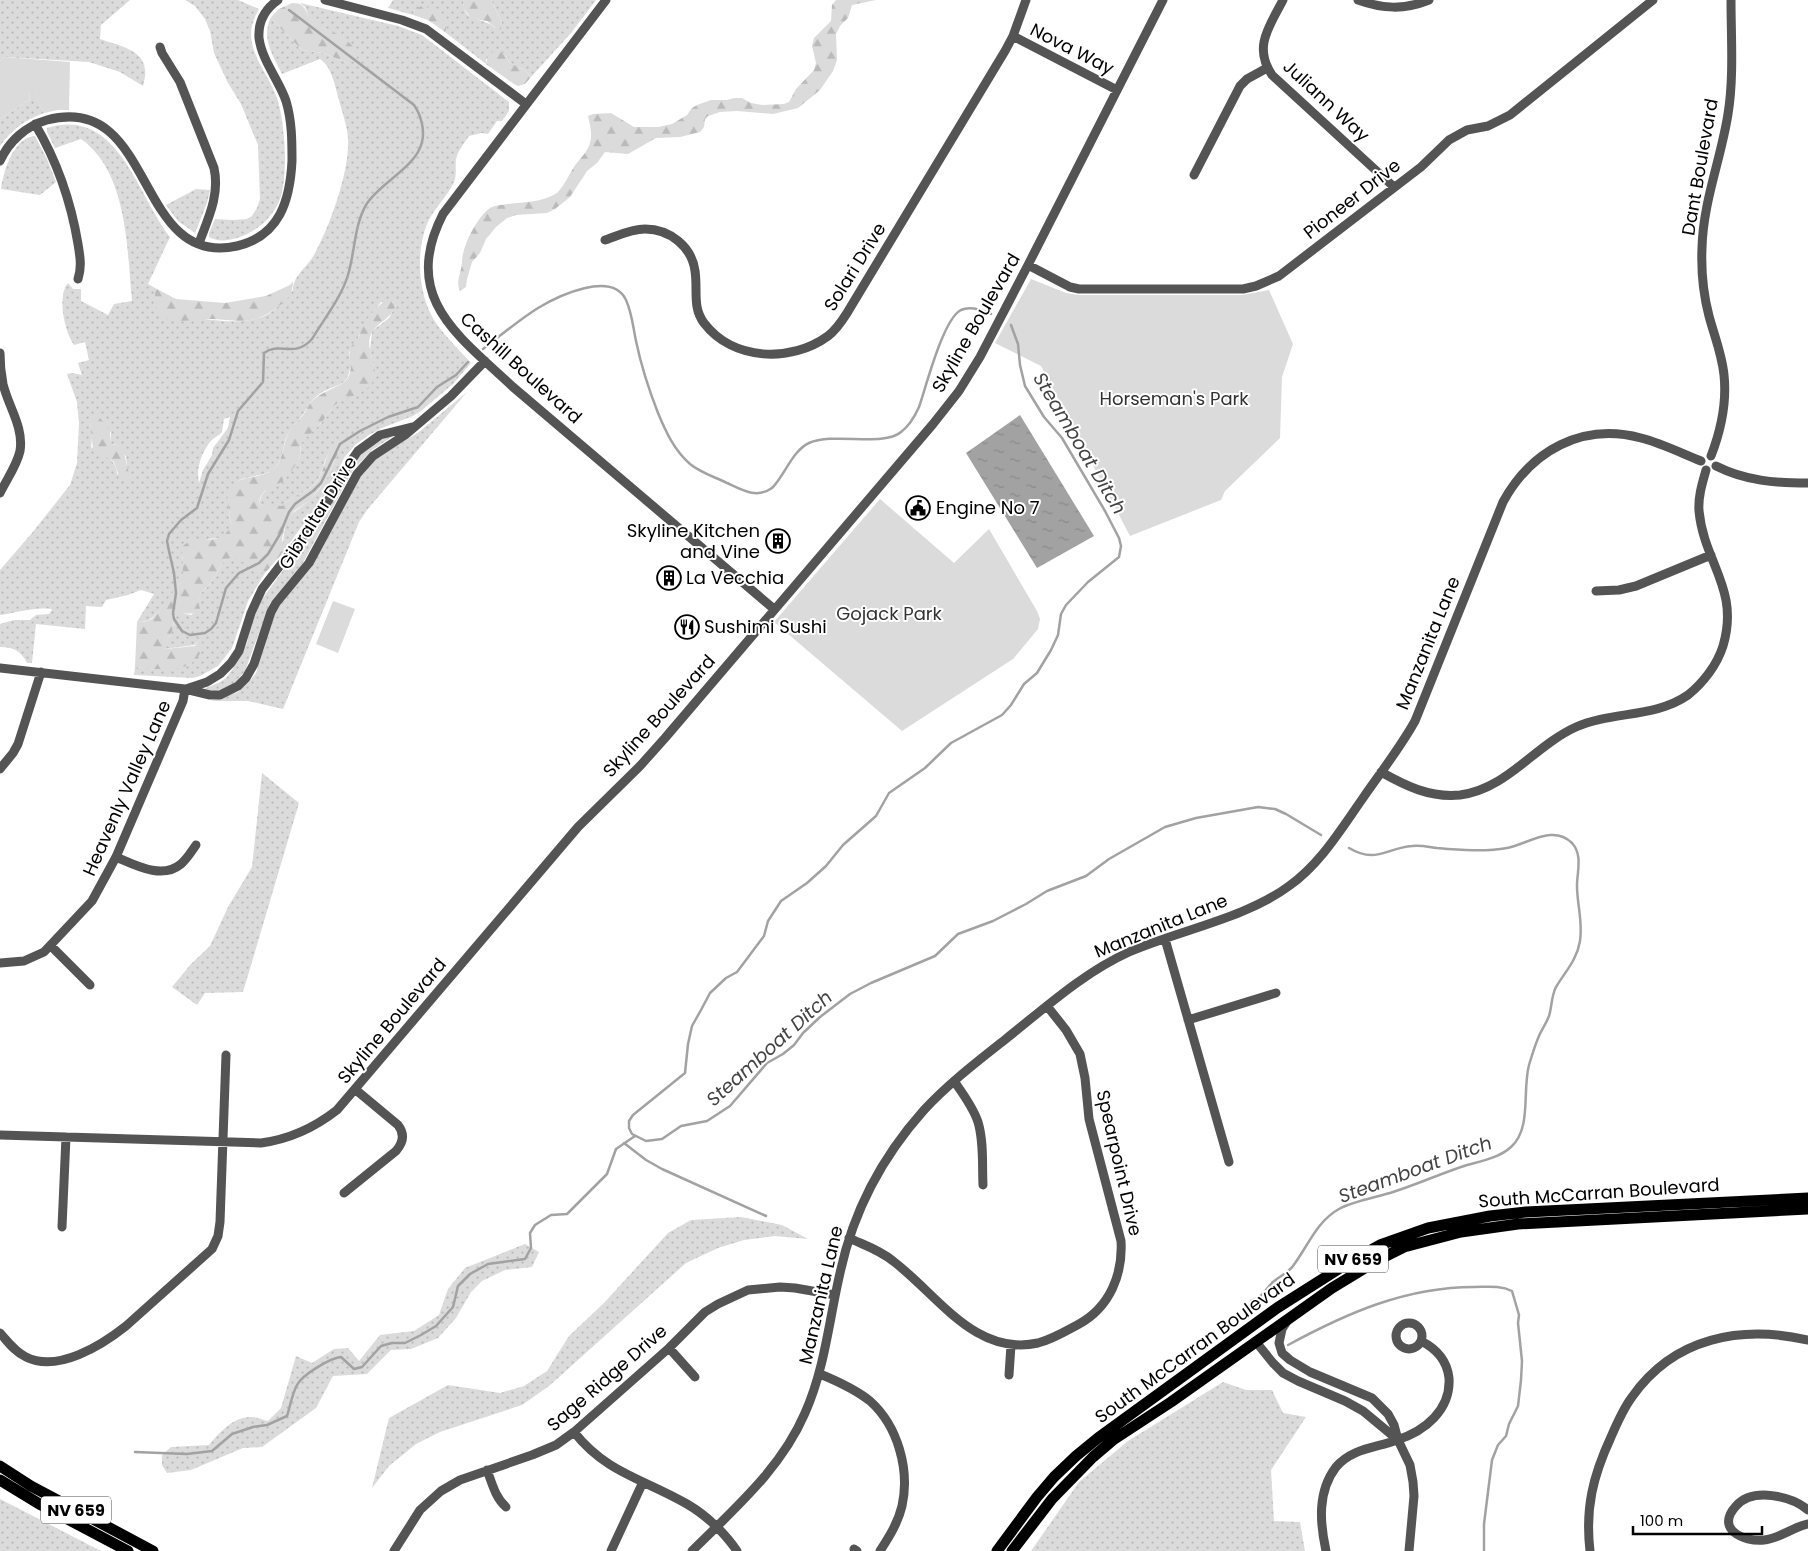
<svg xmlns="http://www.w3.org/2000/svg" width="1808" height="1551" font-family="Poppins,sans-serif">
  <defs>
    <pattern id="grass-dots" width="8" height="8" patternUnits="userSpaceOnUse" patternTransform="scale(1.25)"><rect width="8" height="8" fill="#dbdbdb"/><path d="M2 2h.1M6 6h.1" fill="none" stroke="#bababa" stroke-width="1.8" stroke-linecap="round"/></pattern>
    <pattern id="forest-firs" width="22" height="20" patternUnits="userSpaceOnUse" patternTransform="scale(1.25)"><rect width="22" height="20" fill="#dbdbdb"/><path d="M5 1l3.5 6h-7zM16 11l3.5 6h-7z" fill="#bababa"/></pattern>
    <pattern id="water-ripples" width="26" height="14" patternUnits="userSpaceOnUse" patternTransform="scale(1.25)"><rect width="26" height="14" fill="#a2a2a2"/><path d="M2 4q2-2 4 0t4 0M15 11q2-2 4 0t4 0" fill="none" stroke="#8a8a8a"/></pattern>
  </defs>
  <rect width="100%" height="100%" fill="#fff"/>
  <path fill="url(#grass-dots)" fill-rule="evenodd" d="M0,0H130L101,25L100,39C116,45 144,49 145,70C146,75 144,81 143,86L120,72L89,62L5,57L0,61Z
    M185,0H238L259,9C237,45 267,68 278,101C285,127 288,170 281,196C277,211 263,226 249,233C238,239 220,244 209,237V233L215,219L233,220L247,219L252,216L257,208L260,199L258,145L241,104L228,83L214,53L210,31L205,19L195,6Z
    M393,0H464C461,24 484,16 495,28L502,23L491,0H596L571,33L531,77L524,70L509,62L507,56L486,59V64L445,32L447,29L442,15L415,9L413,15L388,8Z
    M300,3L398,26L422,35L509,102V111L502,121H497L488,134L482,133L469,136C464,143 458,151 456,159C455,166 457,175 454,182C447,197 434,208 427,224C415,254 418,299 438,326C448,339 460,351 471,363L453,384L421,411L413,416L382,428L369,435L355,445L344,458L329,489L281,555C285,541 281,532 290,517C294,510 301,508 307,502C324,488 334,467 340,445C337,447 332,449 330,452C323,460 323,473 317,481C308,493 292,495 282,506H262L259,503L262,495L267,489L284,480L296,464L300,457L301,443L304,439L321,423L333,407L374,367L370,350L372,331L389,318L396,305L381,302L363,326L357,341L349,352C356,396 329,378 310,403C308,406 306,410 304,413C298,422 290,428 286,438C283,447 282,462 274,469C264,477 248,475 238,481C234,484 231,490 228,493L230,520V528L226,535L220,538L208,539L182,556C183,562 185,569 183,576C180,585 160,612 152,618C148,621 143,622 137,622L154,594L141,590L128,595L106,600L102,607L86,606L85,629L36,624L32,663H27C21,651 14,647 0,647V624L14,620H30L36,615L49,614L52,610L51,609C34,607 17,613 0,615V570L32,533L70,485L77,463L79,424L77,402L67,374L72,373L82,375L78,363L89,360L85,342L74,345C64,331 57,296 68,283L73,289H81V301L108,315L114,304L132,301C127,250 128,172 81,139L55,148L47,132V128C118,106 137,195 170,237L148,284L155,288L156,300L158,310C188,316 245,331 271,312C280,306 286,298 293,290C293,275 307,268 314,255C330,226 350,171 348,138C347,125 342,112 339,100C335,86 332,67 320,59L282,74C272,54 261,38 271,17L278,26L302,50L323,53L348,63L328,30L317,25L309,18L305,7ZM230,417L228,428L213,448L212,455L203,470L199,483C196,468 201,454 210,442C214,437 219,436 222,432L224,419ZM90,423L111,432L110,444L118,445L126,457L128,474L130,477L117,474C117,459 102,454 91,447L92,437Z
    M30,93H34L44,113C25,120 12,129 0,146V119L29,100Z
    M33,136H35L47,159L56,182L40,195L1,189C4,170 12,141 33,136Z
    M196,189L210,190L207,203L195,233L178,221L166,205Z
    M467,392L367,510L359,522L283,709L248,701H211L238,692L249,682L256,673L275,614L281,603L310,569L359,479L378,457L419,432Z
    M388,436L392,437L372,450L353,470L300,568L270,603L245,671L234,684L224,689L215,691L204,689L220,682L226,678L232,670L247,643L251,624L262,599L321,519L348,470L362,453L375,443Z
    M233,556C247,562 249,569 265,573L248,601L232,648L218,666L200,676L193,678L134,675L135,667C155,669 171,670 190,664L199,640L195,645L164,649C165,642 169,638 172,632C174,626 173,621 176,615L181,613L191,615L200,608L198,601L199,595L210,584L225,559Z
    M262,773L299,803L243,992L205,993L197,1005L172,987L191,964L210,946L228,907L252,867Z
    M741,1217L782,1225L808,1239L775,1236L744,1240L718,1248L686,1263L549,1386L522,1405L440,1432L416,1444L389,1466L372,1488L389,1418L448,1385L500,1393L524,1386L547,1371L569,1336L604,1303L668,1233L691,1220Z
    M525,1244L539,1252L532,1267L505,1270L482,1281L471,1292L456,1318L438,1338L411,1349L391,1350L367,1374L333,1376L316,1408L262,1447L243,1448L191,1470L167,1473L162,1465V1455L171,1447L209,1445C220,1432 234,1416 252,1417C257,1417 263,1420 268,1421L281,1408L296,1356L312,1363L334,1349L348,1348L359,1361L380,1335L414,1331L439,1315L448,1289L465,1268Z
    M1223,1382L1246,1390H1272L1283,1413L1306,1417L1271,1470L1274,1521L1300,1522L1305,1551H1031L1079,1482L1128,1441Z
    M0,1499L101,1551H0Z"/>
  <path fill="url(#forest-firs)" d="M464,0H491L502,23L501,29L498,30L487,21L472,19L464,9Z
    M836,0H876L852,5L848,18L840,26L836,34L837,60L833,71L820,90L798,108L773,114L737,111L720,112L708,116L705,119L704,127L700,132L680,137L656,138L628,154L605,152L597,163L587,171L570,197L555,209L547,213L516,215L507,218L496,227L486,239L480,253L472,262L467,279L466,287L460,291C455,281 462,272 462,261C463,249 467,240 473,229C477,222 483,213 490,208C495,205 502,205 508,204C525,202 543,202 557,193C564,187 570,172 576,164C592,146 594,140 588,116L593,114L611,113L634,127H658L672,124L687,115L692,108L697,105L711,100H727L734,98H742L751,103L762,105L784,104L789,102L796,89L814,70L816,63L812,46L814,38L831,21L832,5Z
    M292,3C309,3 303,14 314,22C321,28 331,30 339,35C346,39 352,45 357,51V58L352,62L348,63L323,53L302,50L278,26L271,17L279,9Z
    M422,6L441,11C443,18 450,26 445,32L428,20L413,15L415,9Z
    M496,50C504,52 506,54 509,62L524,70L531,77L525,84L518,86L514,84L486,64L488,55Z
    M293,281C293,294 288,299 279,306C250,328 238,319 206,319C193,319 171,325 161,314C155,308 155,297 155,288L176,299L225,303L266,296L290,285Z
    M387,300H393L396,302C395,317 379,321 373,331C361,347 382,367 372,383C363,396 344,396 333,407C328,413 324,420 319,425C314,431 307,436 303,441C299,446 301,451 300,456C299,462 289,474 285,479C277,488 262,485 259,503L262,506H282C292,495 309,493 318,480C325,469 326,449 338,442L340,445L338,453L327,479L310,500L294,511L290,518L284,530L282,539L284,547L281,555L265,573C259,571 253,570 248,566C238,559 239,555 225,559L210,584L199,595L198,601L200,608L199,612C191,615 184,612 176,615C173,621 174,626 172,632C169,638 165,642 165,649L195,646L199,640H201C204,645 203,650 199,655C188,675 154,669 135,667L137,622H144L152,619L159,611L179,584L183,574L182,547C195,533 212,545 224,535C240,523 219,499 232,485C242,475 262,479 274,469C283,461 283,445 288,434C291,426 299,421 304,414C307,409 309,404 312,401C322,391 341,387 347,379C354,371 348,359 350,350C351,345 353,345 356,341C360,338 360,332 362,327C367,318 378,304 387,300Z
    M93,416H98L110,429V444L118,445L123,449L131,482L126,483L120,479L114,462L93,449L90,423Z"/>
  <path fill="#dbdbdb" d="M5,57L70,62L69,110H58L44,113L34,94L30,93L29,100L0,119V61Z
    M1031,279L1066,293L1079,295H1242L1269,290L1293,344L1282,377L1280,438L1225,491L1221,500L1130,536L1041,366L995,343Z
    M880,499L954,563L989,529L1037,611L1040,619L1038,629L1013,659L902,731L774,622Z
    M333,601L355,609L338,653L316,644Z"/>
  <path fill="url(#water-ripples)" d="M1020,415L1094,536L1037,568L966,453Z"/>
  <g fill="none" stroke-linecap="round" stroke-linejoin="round">
    <path stroke="#a2a2a2" stroke-width="2.5" d="M289,10L414,105C421,115 425,130 422,142C416,168 379,183 366,205C354,226 355,252 348,275C341,298 324,319 312,339C294,359 280,341 264,353L263,382L238,411L229,440L208,474L197,508L181,520L169,534L167,541L169,551L174,573L176,593L173,613L174,619L182,631L190,635L205,633L211,629L216,623L226,588L239,573L259,563L268,554L280,534L289,512L295,504L313,491L321,483L340,444L360,431L388,417L418,407L437,387L456,375L468,362
      M1011,325L1018,344L1020,365L1025,386L1044,417L1062,438L1105,511L1119,538L1121,546L1119,557L1088,582L1066,605L1061,614L1058,635L1051,650L1037,673L1024,684L1011,705L1002,715L951,743L925,768L889,793L876,816L843,845L826,866L807,883L781,901L768,921L764,936L737,972L726,978L710,993L701,1010L692,1026L688,1044L685,1073L633,1115L629,1121V1128L632,1134L646,1141L662,1139L681,1126L707,1121L730,1106L767,1063L783,1054L794,1045L803,1033L820,1017L850,994L871,983L935,956L958,934L993,921L1026,904L1047,891L1086,876L1109,859L1165,827L1196,818L1258,807L1275,809L1286,814L1321,835
      M483,349C501,335 519,320 538,308C558,296 612,270 626,300C632,313 633,327 636,341C641,365 649,390 658,413C666,432 674,450 690,464C701,473 715,477 727,483C742,490 757,499 772,488C785,475 792,451 809,443C834,432 883,447 901,432C909,426 915,416 919,407C926,387 943,319 961,310C970,306 982,310 991,314
      M624,1143L646,1160L662,1169L766,1216
      M1249,1313L1248,1309L1251,1301C1266,1294 1262,1293 1273,1282C1280,1276 1288,1273 1293,1266C1308,1246 1317,1221 1339,1209C1353,1201 1378,1197 1393,1192C1418,1184 1442,1173 1467,1165C1481,1161 1499,1158 1511,1147C1532,1128 1522,1091 1529,1065C1532,1055 1535,1045 1539,1036C1542,1029 1546,1024 1549,1016C1552,1007 1551,997 1556,987C1565,972 1577,960 1580,941C1583,920 1577,906 1577,885C1577,872 1583,855 1572,843C1553,824 1528,844 1507,848C1485,852 1460,850 1437,848C1429,847 1421,845 1412,846C1386,848 1376,864 1349,848
      M1288,1345C1347,1313 1406,1287 1474,1287C1487,1287 1500,1285 1512,1291L1519,1315L1518,1323L1522,1361L1521,1380L1518,1406L1509,1424L1506,1436L1498,1445L1492,1460L1484,1524V1551
      M135,1452L187,1454L212,1451L232,1434L253,1427L267,1425L287,1416C290,1407 292,1394 297,1385C302,1375 330,1358 341,1357L354,1369L362,1367L381,1346L392,1343H405L421,1335L436,1326L453,1307L458,1286L470,1274L488,1264L525,1259L531,1248L530,1233L535,1225L551,1215L567,1214L607,1174L616,1149L635,1136"/>
    <path stroke="#545454" stroke-width="9" d="M325,0L402,20L426,29L526,104
      M606,0L443,214C400,298 459,336 513,387L774,609
      M1283,0C1269,27 1253,47 1272,75L1394,187
      M1358,0C1383,9 1404,10 1429,0
      M1013,36L1117,90
      M160,47L162,53L180,82L214,168C220,195 208,219 199,243
      M35,124C57,161 71,202 78,244C80,256 82,267 78,279
      M0,161C9,141 26,126 47,120C156,91 134,269 237,246C280,236 290,200 292,161C292,141 292,121 286,101C279,80 262,61 259,38C258,22 265,9 278,0
      M1194,175L1240,86L1247,79L1267,68
      M605,240C617,236 631,229 645,229C670,229 692,247 695,271C698,290 692,307 704,323C733,361 791,363 828,336C836,330 842,321 847,313L1005,51L1013,36L1026,0
      M1028,265L1070,287L1079,289H1243L1256,286L1279,276L1421,167L1449,140L1467,130L1488,126L1510,115L1653,0
      M0,353C0,363 1,374 3,384C8,406 24,427 20,451C17,465 7,479 0,493
      M1711,456C1721,430 1727,403 1724,375C1722,354 1714,335 1709,316C1703,293 1701,271 1702,248C1703,202 1721,159 1728,114C1734,77 1731,37 1731,0
      M1716,466C1746,481 1775,483 1808,483
      M1596,591L1619,590L1636,586L1711,555
      M0,668L185,689L210,695H220L238,686L246,678L254,664L271,612L276,603L309,563L357,474L373,456L405,435L451,396L485,361
      M186,689L207,682L220,674L231,663L239,651L251,613L262,589L317,518L333,493L344,471L358,451L380,435L412,427
      M0,769L13,753L18,744L41,672
      M1381,772C1406,786 1430,798 1460,795C1507,789 1534,746 1576,727C1612,711 1655,718 1688,695C1703,683 1717,665 1723,646C1740,589 1704,563 1699,511C1698,497 1702,484 1706,470
      M116,857C135,865 162,880 181,864C187,859 191,852 196,845
      M1165,939L1229,1162
      M51,946L90,985
      M0,963L24,961L44,952L92,901L116,857L183,701L185,689
      M1188,1020L1276,993
      M954,1081C963,1094 973,1107 978,1122C984,1142 982,1165 983,1185
      M0,1135L261,1143C291,1139 314,1128 337,1110L578,827L640,766L665,738L933,424L959,391L980,357L1028,265L1163,0
      M344,1193L396,1151C403,1143 405,1134 398,1125L356,1090
      M62,1227L66,1137
      M849,1238C864,1245 880,1250 893,1261C937,1294 975,1357 1038,1343C1053,1339 1066,1331 1079,1324C1110,1307 1123,1274 1121,1241L1089,1119L1085,1078L1080,1054L1066,1030L1047,1006
      M1287,1321L1282,1329L1279,1343L1282,1353L1290,1360L1310,1372L1372,1398L1388,1414L1394,1425L1398,1440
      M1396 1336a13 13 0 1 1 26 0a13 13 0 1 1-26 0Z
      M0,1333C8,1342 15,1352 26,1357C58,1373 102,1345 126,1326L212,1249L218,1236L220,1222L226,1055
      M1256,1342L1273,1363L1283,1373L1298,1381L1345,1401L1363,1411L1398,1440L1410,1465L1413,1482L1414,1496L1409,1551
      M669,1348L695,1377
      M820,1374C837,1381 855,1389 870,1401C898,1426 910,1470 902,1506C898,1523 889,1537 880,1551
      M1009,1375L1011,1345
      M574,1432C606,1473 644,1479 687,1504C706,1515 725,1533 737,1551
      M487,1470C492,1483 495,1497 506,1507
      M1808,1510C1791,1496 1753,1487 1736,1506C1715,1529 1743,1542 1764,1540C1781,1538 1793,1527 1808,1524
      M854,1549L857,1551
      M394,1551L420,1510L441,1491L460,1480L532,1455L556,1445L574,1432L669,1348L705,1312L718,1304L748,1290L780,1287L795,1288L835,1295
      M611,1551L643,1482
      M692,1551C734,1509 781,1469 805,1413C825,1368 829,1320 840,1273C853,1212 882,1157 924,1110C949,1083 978,1061 1007,1038C1046,1007 1083,973 1129,952C1180,930 1246,918 1289,886C1321,863 1341,829 1363,798C1381,772 1400,748 1415,721L1503,502C1531,451 1582,422 1641,438C1661,443 1681,453 1701,461
      M1326,1551C1320,1523 1317,1492 1336,1467C1352,1448 1376,1448 1397,1440C1425,1431 1451,1410 1449,1378C1447,1360 1437,1349 1421,1341
      M1590,1551C1585,1508 1593,1476 1611,1437C1617,1423 1623,1409 1632,1397C1674,1337 1741,1325 1808,1340"/>
    <path stroke="#000" stroke-width="11" d="M0,1466L31,1486L153,1551
      M0,1480L41,1505L128,1551
      M997,1551L1037,1497L1054,1477L1076,1456L1098,1438L1277,1308L1351,1261L1380,1245L1428,1228L1490,1216L1526,1212L1808,1198
      M1012,1551L1052,1499L1093,1457L1113,1440L1171,1402L1332,1288L1378,1260L1404,1247L1461,1232L1518,1224L1808,1209"/>
  </g>
  <defs>
    <g id="civic-ring" transform="scale(1.25)"><circle r="9.5" fill="#fff" stroke="#000" stroke-width="1.5"/><path d="M-.6-6.5H3V-4.5H.6V-3L4-1V1h2V6H-6V1h2V-1L-.6-3ZM-1.2 2.5V6h2.4V2.5Z" fill="#000"/></g>
    <g id="building-ring" transform="scale(1.25)"><circle r="9.5" fill="#fff" stroke="#000" stroke-width="1.5"/><path d="M-4-6H4V6H1V3H-1V6H-4ZM-2.5-4.3h1.7v1.8h-1.7ZM.8-4.3h1.7v1.8H.8ZM-2.5-1h1.7V.8h-1.7ZM.8-1h1.7V.8H.8Z" fill="#000"/></g>
    <g id="restaurant-ring" transform="scale(1.25)"><circle r="9.5" fill="#fff" stroke="#000" stroke-width="1.5"/><path d="M-5-6h1v4h1v-4h1v4h1v-4h1v5L-1.5 .5V6h-2V.5L-5-1ZM5-6V6H3V1.5H1.5Q1.5-4 5-6Z" fill="#000"/></g>
  </defs>
  <g fill-rule="evenodd">
    <use href="#civic-ring" x="918" y="508"/>
    <use href="#building-ring" x="778" y="541"/>
    <use href="#building-ring" x="669" y="578"/>
    <use href="#restaurant-ring" x="687" y="627"/>
  </g>
  <g text-anchor="middle" stroke-width="4" stroke-linejoin="round" paint-order="stroke">
    <g fill="#fff" stroke="#4c4c4c" stroke-width="1">
      <rect x="1318" y="1245.5" width="70" height="27" rx="4"/>
      <rect x="41" y="1496.5" width="70" height="27" rx="4"/>
    </g>
    <g font-size="16" font-weight="bold" fill="#000">
      <text x="1353" y="1265">NV 659</text>
      <text x="76" y="1516">NV 659</text>
    </g>
    <g font-size="18" fill="#000" stroke="#fff">
      <text transform="translate(1072 49) rotate(27)" y="6">Nova Way</text>
      <text transform="translate(1326 101) rotate(43)" y="6">Juliann Way</text>
      <text transform="translate(1700 167) rotate(-80)" y="6">Dant Boulevard</text>
      <text transform="translate(1352 199) rotate(-38)" y="6">Pioneer Drive</text>
      <text transform="translate(855 267) rotate(-58)" y="6">Solari Drive</text>
      <text transform="translate(976 323) rotate(-60)" y="6">Skyline Boulevard</text>
      <text transform="translate(521 368) rotate(42)" y="6">Cashill Boulevard</text>
      <text transform="translate(318 513) rotate(-58)" y="6">Gibraltar Drive</text>
      <text transform="translate(1428 643) rotate(-68)" y="6">Manzanita Lane</text>
      <text transform="translate(659 716) rotate(-48)" y="6">Skyline Boulevard</text>
      <text transform="translate(127 788) rotate(-66)" y="6">Heavenly Valley Lane</text>
      <text transform="translate(1161 926) rotate(-22)" y="6">Manzanita Lane</text>
      <text transform="translate(392 1021) rotate(-50)" y="6">Skyline Boulevard</text>
      <text transform="translate(1119 1163) rotate(77)" y="6">Spearpoint Drive</text>
      <text transform="translate(1599 1193) rotate(-4)" y="6">South McCarran Boulevard</text>
      <text transform="translate(821 1295) rotate(-77)" y="6">Manzanita Lane</text>
      <text transform="translate(1195 1348) rotate(-36)" y="6">South McCarran Boulevard</text>
      <text transform="translate(607 1378) rotate(-41)" y="6">Sage Ridge Drive</text>
    </g>
    <g font-size="18" fill="#323232" stroke="#fff">
      <text x="1174" y="405">Horseman's Park</text>
      <text x="889" y="620">Gojack Park</text>
    </g>
    <g font-size="18" fill="#000" stroke="#fff" text-anchor="start">
      <text x="936" y="514">Engine No 7</text>
      <text x="760" y="537" text-anchor="end">Skyline Kitchen<tspan x="760" dy="21">and Vine</tspan></text>
      <text x="686" y="584">La Vecchia</text>
      <text x="704" y="633">Sushimi Sushi</text>
    </g>
    <g font-size="19" font-style="italic" fill="#434343" stroke="#fff">
      <text transform="translate(1080 443) rotate(59)" y="7">Steamboat Ditch</text>
      <text transform="translate(769 1048) rotate(-42)" y="7">Steamboat Ditch</text>
      <text transform="translate(1415 1169) rotate(-20)" y="7">Steamboat Ditch</text>
    </g>
  </g>
  <path d="M1633 1526v8h129v-8" fill="none" stroke="#000000" stroke-width="2.5"/>
  <text x="1640" y="1526" font-size="15" fill="#000000" stroke="#ffffff" stroke-width="4" paint-order="stroke">100 m</text>
</svg>
